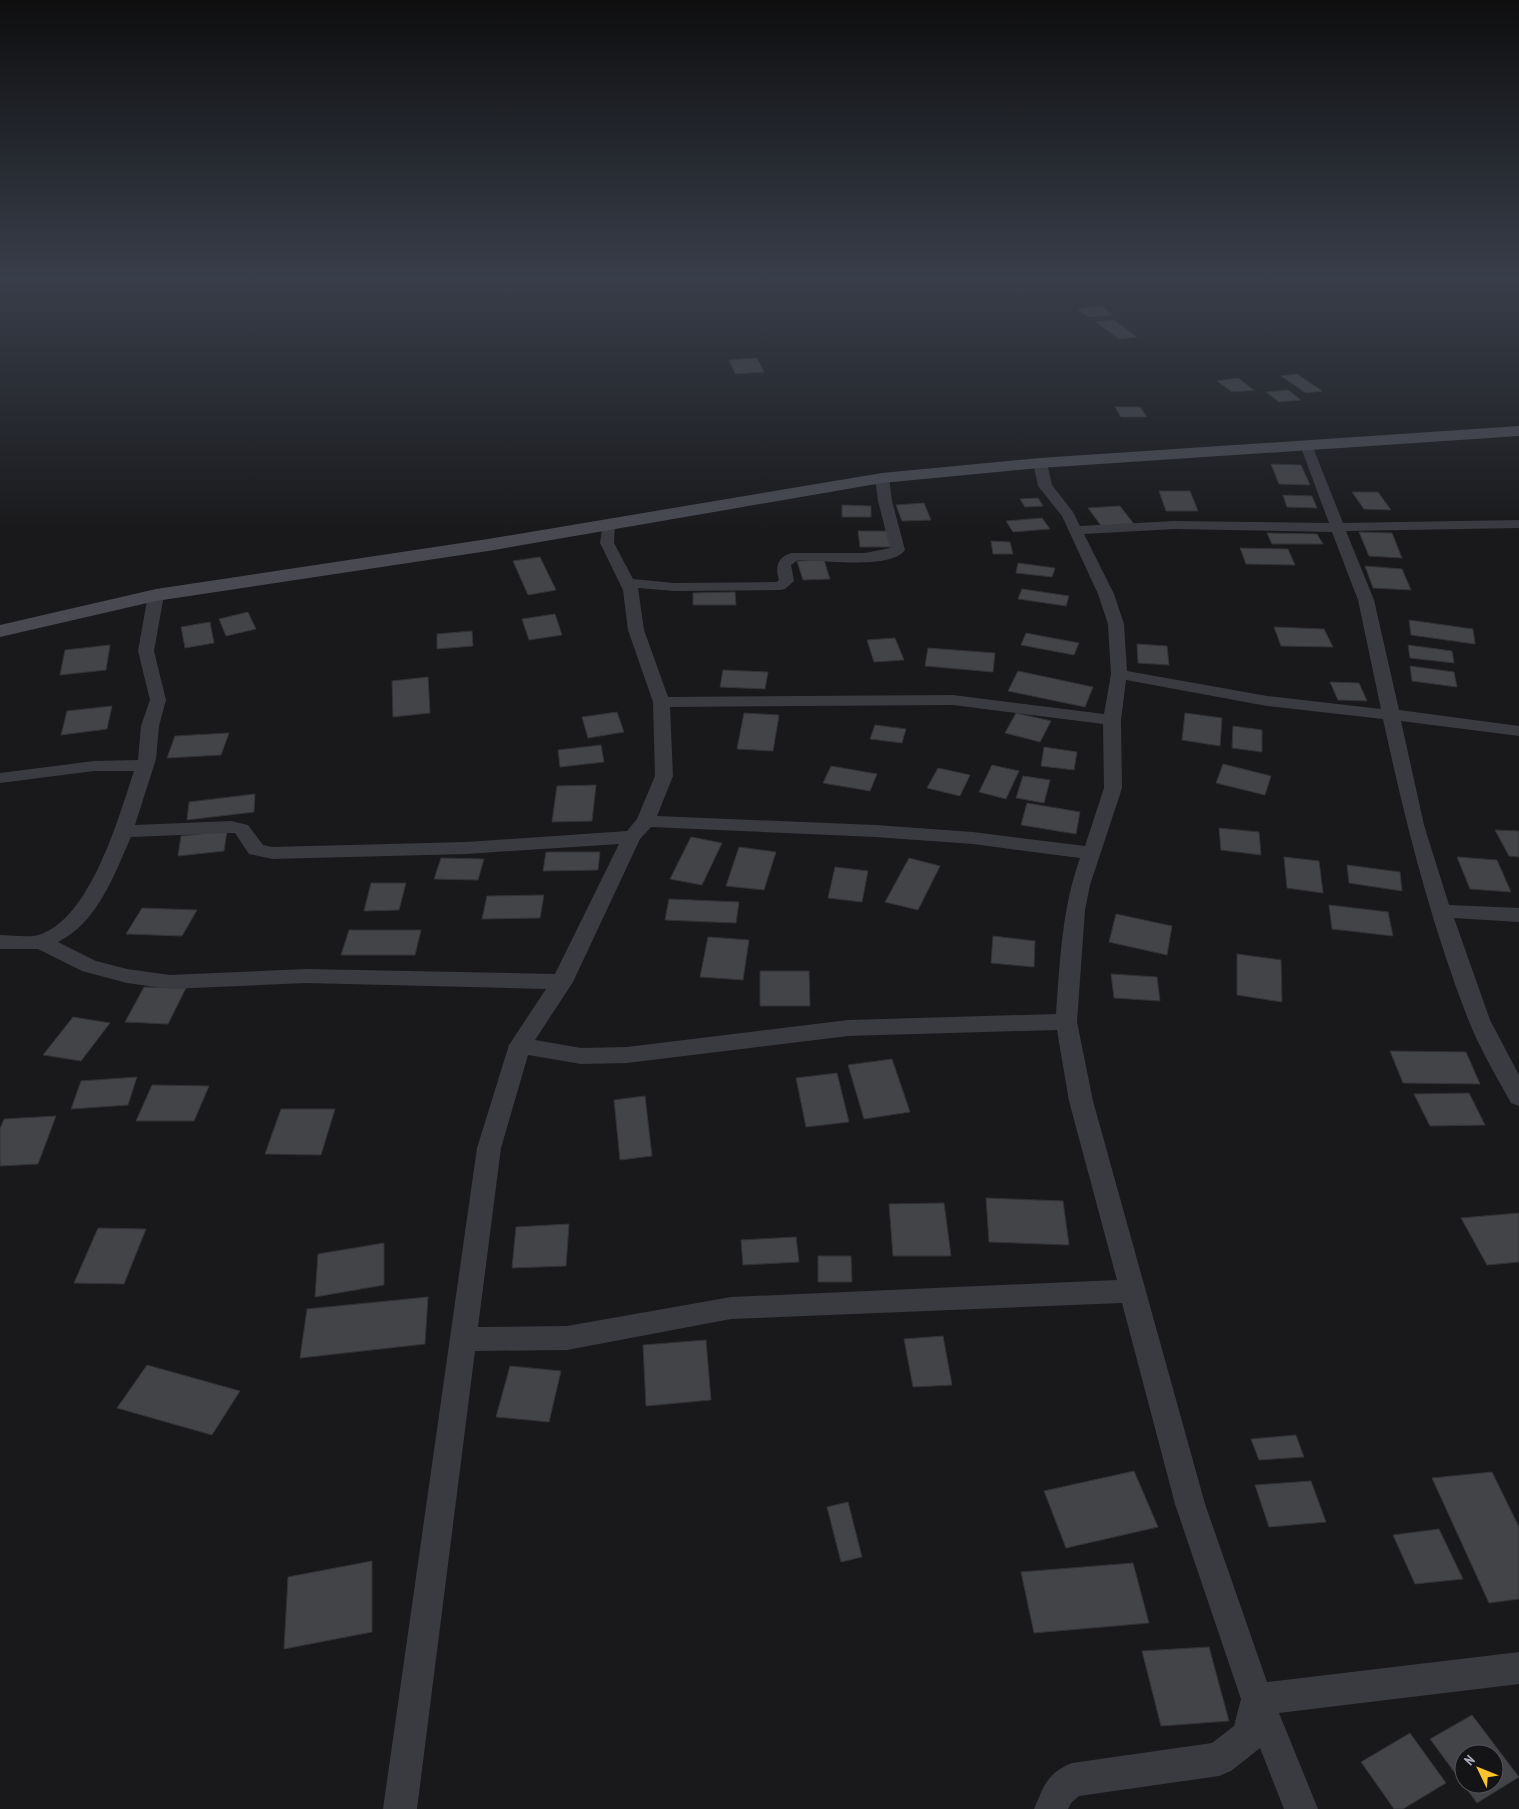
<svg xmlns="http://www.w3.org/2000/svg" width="1519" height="1809" font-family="'PT Sans Narrow',sans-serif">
  <rect width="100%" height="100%" fill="#19191b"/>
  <path fill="#434448" stroke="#333337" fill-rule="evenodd" d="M1102,306L1113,315L1088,317L1077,309Z
    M1114,320L1137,337L1119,339L1096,322Z
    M757,358L764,372L735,374L729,360Z
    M1297,374L1322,391L1306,393L1281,376Z
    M1238,378L1254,390L1232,392L1217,381Z
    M1288,390L1301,400L1279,402L1266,392Z
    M1115,407H1140L1147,417H1121Z
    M1271,464L1301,465L1310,485L1279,484Z
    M1159,491H1190L1198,511H1166Z
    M1352,492H1378L1391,510L1364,509Z
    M1283,495L1312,496L1317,508L1287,507Z
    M1038,498L1043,506L1025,507L1020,499Z
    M924,503L931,520L902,521L896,505Z
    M842,505L871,506V517H842Z
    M1120,506L1134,524L1102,527L1088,508Z
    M1042,518L1050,529L1013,532L1006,521Z
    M858,531H889L891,547H860Z
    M1359,532L1392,533L1402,558L1369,556Z
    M1267,533L1317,534L1323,544H1272Z
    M991,541L1010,542L1013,554H993Z
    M1240,548L1288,549L1295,565L1246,564Z
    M540,557L556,590L528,595L513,561Z
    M824,560L830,579L803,580L797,561Z
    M1018,563L1055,568L1052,577L1016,573Z
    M1365,566L1402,569L1411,590L1373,588Z
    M1022,589L1069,596L1066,606L1018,599Z
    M735,592L736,605H693V593Z
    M248,612L256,629L226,636L219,619Z
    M555,614L562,635L529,640L522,619Z
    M1409,620L1473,629L1475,644L1411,635Z
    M210,622L214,643L185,648L181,627Z
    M1274,627L1324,629L1333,647L1281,646Z
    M472,631L473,646L437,649V634Z
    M1026,633L1079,643L1074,655L1021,645Z
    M895,638L904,660L874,662L867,640Z
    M1137,644L1167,646L1169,665L1138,663Z
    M110,645L106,670L60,675L65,650Z
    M1408,645L1452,651L1454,663L1410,658Z
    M928,648L995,653L993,672L925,666Z
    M1410,666L1454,672L1457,687L1412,681Z
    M723,670L768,672L765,689L720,687Z
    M1018,671L1093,687L1085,707L1008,691Z
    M428,677L430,713L393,717L392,681Z
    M1330,682L1359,683L1367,701L1338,700Z
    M112,706L107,729L61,735L67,711Z
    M617,712L624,732L588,738L582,717Z
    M744,713L779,715L773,751L737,749Z
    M1016,713L1051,721L1040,742L1005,733Z
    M1185,713L1222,718L1220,746L1182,740Z
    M875,725L906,729L902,743L870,739Z
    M1233,726L1262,730V752L1232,748Z
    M229,733L221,755L167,758L175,736Z
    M601,745L604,762L560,767L558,750Z
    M1044,747L1077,752L1074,770L1041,766Z
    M1223,764L1271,776L1265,795L1216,783Z
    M992,765L1019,771L1006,799L979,792Z
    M831,766L877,774L870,791L823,783Z
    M938,768L970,775L960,796L927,788Z
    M1023,776L1050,780L1044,803L1016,798Z
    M596,785L592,821L552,822L557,786Z
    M255,794L254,812L187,820L189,802Z
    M1027,803L1080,812L1076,834L1021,825Z
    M1219,828L1259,832L1261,855L1221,850Z
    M1495,830L1519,831V857L1509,856Z
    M227,831L224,851L178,856L181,836Z
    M691,837L722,843L702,885L670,879Z
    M739,847L776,852L764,890L726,886Z
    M546,852H600L598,870L543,871Z
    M1284,857L1319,861L1323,893L1287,888Z
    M1457,857L1497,860L1511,892L1470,889Z
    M441,858L484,859L478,880L434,879Z
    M909,858L940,866L918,910L885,902Z
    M1347,865L1400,872L1402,891L1349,883Z
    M835,867L868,871L862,902L828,898Z
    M371,883H406L399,910L364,911Z
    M544,895L540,918L482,919L487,896Z
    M669,899L739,902L736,923L665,920Z
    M1329,905L1388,912L1393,936L1332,929Z
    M142,908L197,910L182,936L126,934Z
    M1116,914L1172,926L1167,955L1109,942Z
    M349,930H421L415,955H341Z
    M993,936L1035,941L1034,967L991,963Z
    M708,937L749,940L743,980L700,977Z
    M1237,954L1281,960L1282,1002L1237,995Z
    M760,971H809L810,1006H760Z
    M1111,974L1157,977L1160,1001L1114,998Z
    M144,987L186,988L168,1024L125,1022Z
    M73,1017L110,1023L81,1061L43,1055Z
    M1390,1051L1466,1052L1480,1084L1403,1083Z
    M892,1059L910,1112L864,1119L848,1065Z
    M837,1073L849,1122L806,1127L796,1078Z
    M137,1077L128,1105L71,1109L81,1081Z
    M152,1085L209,1086L194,1121H136Z
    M1469,1093L1485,1125L1430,1126L1414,1094Z
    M645,1096L652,1156L620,1160L614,1100Z
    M281,1109H335L321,1155L265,1154Z
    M56,1116L38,1164L0,1166V1129L4,1119Z
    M986,1198L1063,1201L1069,1245L989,1242Z
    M944,1203L951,1256H893L889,1204Z
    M1519,1213V1262L1487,1265L1461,1218Z
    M569,1224L566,1266L512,1268L516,1227Z
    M98,1228L146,1229L124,1284L74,1283Z
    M796,1237L799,1262L743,1265L741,1240Z
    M384,1243V1285L315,1297L318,1254Z
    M818,1256H851L852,1282H818Z
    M428,1297L425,1344L300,1358L307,1309Z
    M943,1336L952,1385L913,1387L904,1339Z
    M706,1340L711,1400L646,1406L643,1345Z
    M147,1365L240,1391L212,1435L117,1408Z
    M510,1366L561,1371L549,1422L496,1417Z
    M1296,1435L1304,1457L1259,1460L1251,1439Z
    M1134,1471L1158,1527L1066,1548L1044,1491Z
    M1492,1472L1519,1527V1599L1489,1603L1432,1478Z
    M1311,1481L1326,1522L1269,1527L1255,1485Z
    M848,1502L862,1557L841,1562L827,1507Z
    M1439,1529L1463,1579L1415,1584L1393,1535Z
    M372,1561V1632L284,1649L288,1577Z
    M1133,1563L1149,1623L1034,1633L1021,1572Z
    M1209,1647L1229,1721L1161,1726L1142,1651Z
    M1472,1715L1519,1777L1477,1803L1430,1739ZM1464,1754H1494V1784H1464Z
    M1410,1733L1446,1783L1403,1809H1394L1361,1762Z"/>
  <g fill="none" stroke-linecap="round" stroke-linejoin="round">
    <path fill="#3a3a41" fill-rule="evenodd" d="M1306,441L1312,445L1343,523L1519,520V528L1346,531L1374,600L1399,710L1519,726V736L1401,721L1424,825L1449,905L1519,908V922L1454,918L1490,1020L1519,1075V1106L1511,1103C1496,1076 1479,1047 1468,1019C1430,921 1405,821 1383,719L1267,706L1126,680L1121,720L1122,788L1090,885L1085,910L1077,1022L1093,1101L1205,1504L1267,1682L1519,1652V1684L1279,1713L1318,1809H1284L1260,1748L1231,1771L1219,1776L1079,1796L1071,1803L1068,1809H1034C1044,1786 1047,1773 1072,1763L1212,1743L1234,1726L1241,1699L1175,1504L1122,1303L731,1319L567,1350L475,1351L417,1809H383L477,1148L509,1045L546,989L306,983L170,989L127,983L82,971L38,949H0V935C12,935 27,938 38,935C90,921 119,816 134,771H94L0,783V773L94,761L138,760L141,726L150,700L138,651L148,595L156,590L164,595L154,651L166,700L159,726L156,759L135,825L231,821L248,825L263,845L272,847L466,842L627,831L637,819L655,776L653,702L628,630L623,590L600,543L603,521H613L615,524L614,543L633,579L674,583L777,582L779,580C775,567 777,558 791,553H865L890,548L878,501L875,478L882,474L889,478L892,501L905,550C891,570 821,560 798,560L791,565L794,581L785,589L780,590L674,591L638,588L644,630L668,697L953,695L1104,714L1111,674L1108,624L1098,594L1062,516L1038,486L1033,463L1035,460L1040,459L1047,463L1052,485L1073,512L1080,526L1175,521L1329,523L1300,445ZM1175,529L1332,532L1358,600L1381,709L1267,696L1127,671L1124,624L1114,594L1084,534ZM953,705L1103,724L1104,788L1085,846L973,832L875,825L657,816L673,776L670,707ZM651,827L875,837L973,844L1080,858C1062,908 1060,961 1056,1014L848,1020L627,1047L581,1048L535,1040L573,982L640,839ZM231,833H235L249,854L272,859L466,854L619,844L555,974L306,969L170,975L127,969L96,961L58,942C98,922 114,875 131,837ZM1057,1030L1069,1101L1117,1280L731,1297L567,1326L478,1327L501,1148L528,1055L581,1064L627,1063L848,1036Z"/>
    <path fill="#484951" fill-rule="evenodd" d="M1519,426V436L1040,468L882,483L488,551L156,601L0,637V625L156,589L488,539L882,473L1040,458Z"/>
  </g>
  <linearGradient id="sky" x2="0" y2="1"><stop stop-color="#0e0e0f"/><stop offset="0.52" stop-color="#383e4a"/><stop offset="1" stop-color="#383e4a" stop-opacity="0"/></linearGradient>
  <rect width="1519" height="534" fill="url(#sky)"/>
  <g transform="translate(1479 1769) rotate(313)"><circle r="24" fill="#141416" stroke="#505258"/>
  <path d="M0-4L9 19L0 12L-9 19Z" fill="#fbc531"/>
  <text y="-8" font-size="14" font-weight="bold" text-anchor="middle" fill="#abafbb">N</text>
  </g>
</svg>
